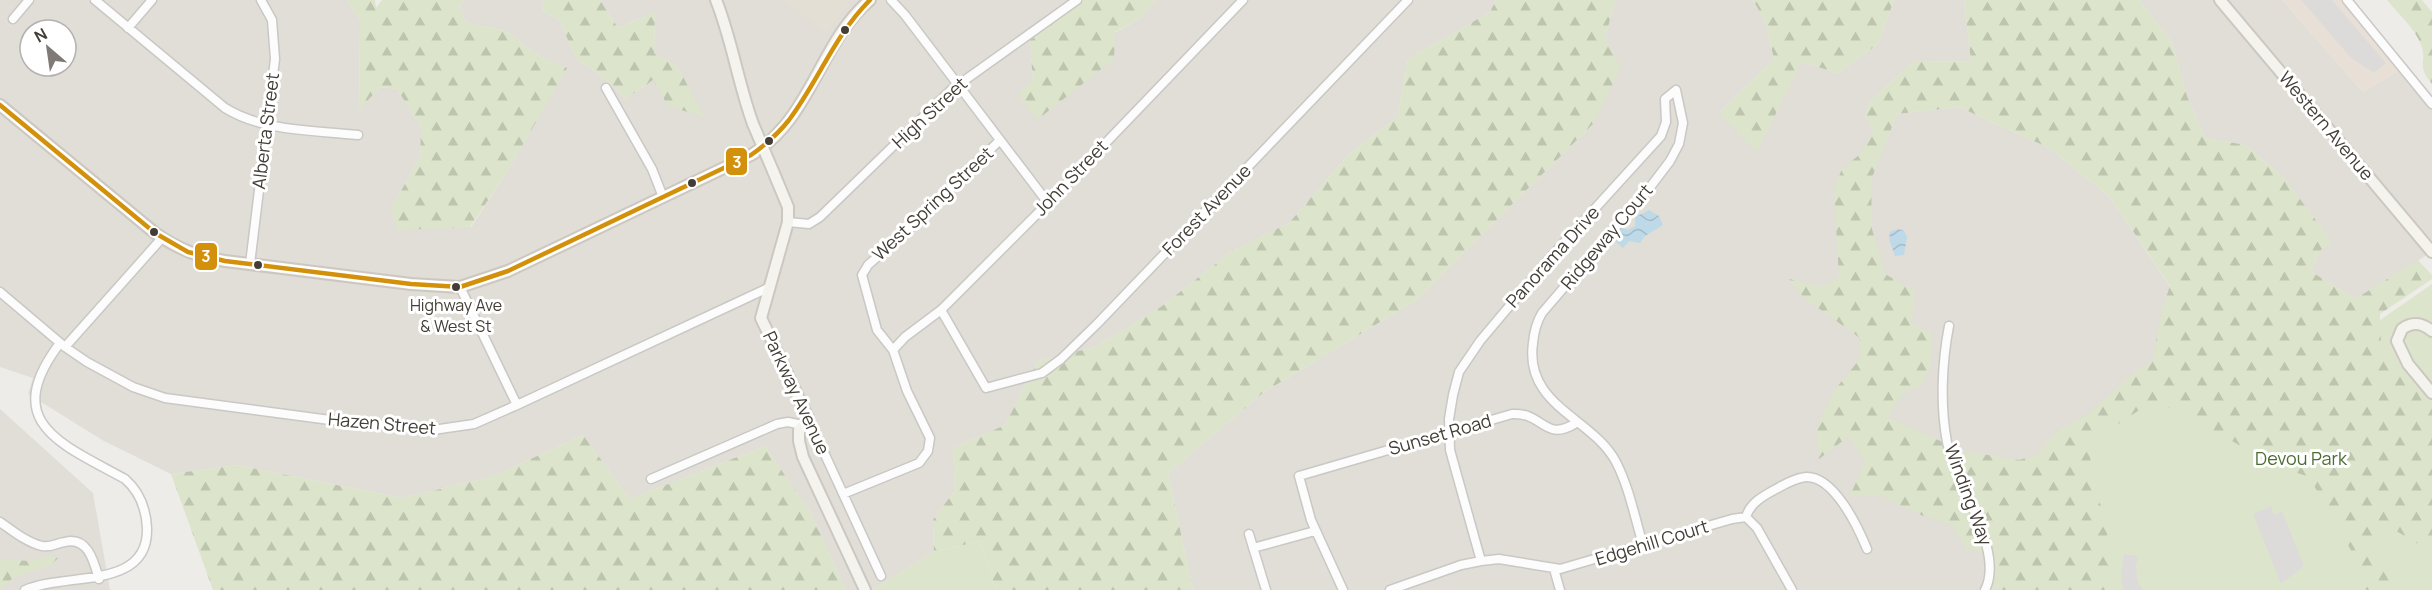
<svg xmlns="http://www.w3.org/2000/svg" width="2432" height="590" font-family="Manrope,sans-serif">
  <defs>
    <pattern id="forest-firs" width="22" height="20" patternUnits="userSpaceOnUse" patternTransform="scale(1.5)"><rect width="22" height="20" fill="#dce5cb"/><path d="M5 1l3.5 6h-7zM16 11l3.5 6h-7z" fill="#bec5af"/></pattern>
    <pattern id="water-waves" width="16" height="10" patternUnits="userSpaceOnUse" patternTransform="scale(1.5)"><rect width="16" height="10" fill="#bed9e8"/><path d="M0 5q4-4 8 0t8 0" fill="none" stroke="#a4bbc8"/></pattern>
  </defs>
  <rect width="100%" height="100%" fill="#eeece9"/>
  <path fill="#e1ddd7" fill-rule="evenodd" d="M0,0H347L360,20L359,109L380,87L397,89L421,127L420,158L391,208L471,227L506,174L566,68L534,53L506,31L466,22L459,6L465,0H542L544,12L559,19L576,59L598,73L626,99L653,80L703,117L678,67L654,53L655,12L618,28L600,0H1077L1029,36L1033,79L1139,19L1156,0H1496L1490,12L1408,59L1397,117L1348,155L1289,223L1232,251L1162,306L1095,347L1038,361L1005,425L953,448L955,490L933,520L934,552L871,590H846L812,515L765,446L630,499L583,435L491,477L402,498L237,465L171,474L104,441L28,394L33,378L0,367ZM30,30H66V66H30Z
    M1615,0H1753L1765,21L1774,59L1719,113L1801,62L1838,73L1878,44L1894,0H1964L1971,61L1913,62L1870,101L1865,117L1884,146L1897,114L1959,107L2049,148L2109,196L2218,358L1989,552L1985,590H1193L1168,473L1264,392L1415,301L1593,124L1605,39Z
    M2139,0H2282L2363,92L2403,68L2432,104V252L2355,299L2312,272L2318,252L2331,242L2285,179L2246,145L2205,138L2187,96L2172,42Z
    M0,409L93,493L110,590H0Z"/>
  <path fill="#e8e0d6" d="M2282,0H2347L2403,68L2363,92Z"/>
  <path fill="#e4dfd5" d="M783,0H851L827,34Z"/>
  <path fill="#dce5cb" d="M2432,284V590H1985L1990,577L1976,518L2314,294L2357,336Z
    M980,541L996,590H871L934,552Z"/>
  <path fill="url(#forest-firs)" fill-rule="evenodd" d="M347,0H375L376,8L382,0H465L459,6L466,22L506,31L534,53L567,68L506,174L470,227L397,230L391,208L420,158L421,127L397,89L380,87L359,110L360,20Z
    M542,0H600L618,28L655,12L654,53L678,67L704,117L668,106L653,80L626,99L598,73L576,59L559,19L544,12Z
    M1077,0H1156L1139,19L1115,32L1114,59L1037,120L1018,94L1033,79L1029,36Z
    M1496,0H1615L1605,39L1621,67L1593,124L1415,301L1264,392L1168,473L1193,590H996L980,541L934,552L933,520L955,490L953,448L1005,425L1038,361L1095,347L1162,306L1232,251L1289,223L1348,155L1397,117L1408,59L1490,12Z
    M1753,0H1894L1878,44L1838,73L1801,62L1757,152L1719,113L1774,59L1765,21Z
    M1964,0H2139L2172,42L2187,96L2205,138L2246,145L2285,179L2332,242L2318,252L2312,272L2355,299L2418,260L2432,275V279L2380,314L2381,342L2432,407V552L2369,515L2377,549L2404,578L2385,590H2366L2352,552L2309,477L2274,465L2174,408L2147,405L2088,444L2096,496L2105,513L2110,563L2115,590H1985L1989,552L1967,550L1952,525L1921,515L1879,495L1850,496L1865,462L1849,436L1819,459L1817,427L1833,392L1859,360L1860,338L1803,297L1789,279L1822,287L1839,277L1834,189L1842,169L1859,155L1874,132L1865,117L1870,101L1913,62L1971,61ZM1959,107L2049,148L2109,196L2170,286L2162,309L2152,363L2137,370L2088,414L2057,431L2037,455L2019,460L1963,451L1888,418C1897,400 1902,389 1922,386L1931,362V333L1911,323L1915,291L1885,274L1872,229L1871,180L1897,114Z
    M2387,0H2422L2432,12V84C2415,64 2428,62 2421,45C2415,28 2398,14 2387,0Z
    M583,435L630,499L765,446L812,515L846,590H213L171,474L237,465L402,498L491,477Z
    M51,556L58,558L52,564L13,578L0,590V559L28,561Z"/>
  <path fill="#dddbd9" d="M2301,0H2332L2386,63L2374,73L2351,58Z
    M2271,506L2274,515L2282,511L2304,566L2281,584L2253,514Z
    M2124,554L2138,556L2136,567L2138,582L2143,590H2123L2121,573Z"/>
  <path fill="url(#water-waves)" d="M1649,210L1659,216L1663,225L1645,236L1640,243L1629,241L1623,248L1614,240L1621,227L1628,230L1635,226V217Z
    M1897,229L1903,230L1907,236L1904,255L1895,256L1889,239L1890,232Z"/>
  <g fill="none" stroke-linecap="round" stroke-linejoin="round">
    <g stroke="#cac8c5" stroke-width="11">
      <path id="street" d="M95,0L225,108C264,132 314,130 358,135
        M891,0L905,15L1048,203
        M2347,0L2432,104
        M13,19L29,0
        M128,28L152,0
        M606,88L652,169L663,197
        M788,222L809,224L820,217L951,90L1077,0
        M250,264L275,59L272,20L261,0
        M460,287L517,405
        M0,292L65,347L87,362L133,387L165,398L330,420L433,430L474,424L517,405L768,288
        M941,310L986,388L1042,373L1061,359L1097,324L1408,0
        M1949,326C1942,362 1940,405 1947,442C1956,485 2005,551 1985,590
        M65,347L162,238
        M893,350L905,337L941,310L1048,203L1243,0
        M809,420L881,576
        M651,479L777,424L788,422L802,425
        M843,494L919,463L928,451L930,438L907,391L893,350L877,330L862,275L868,265L911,227L1000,140
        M1746,517C1750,503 1763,496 1776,489C1785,484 1795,478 1806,477C1834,476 1858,527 1867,549
        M1746,517L1757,528L1792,590
        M0,522C13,531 26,542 42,546C51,548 56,543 65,542C88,536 94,562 99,579
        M1249,534L1266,590
        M1253,548L1315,531
        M1481,561L1450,450L1449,419L1453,395L1459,372L1480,341L1549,259L1661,136L1666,122L1665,99L1676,90L1683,123L1679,144L1670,161L1651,186L1542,313C1536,323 1534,332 1533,343C1524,406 1593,418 1616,462C1629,487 1635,518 1643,545
        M1554,569L1560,590
        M25,590C67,572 149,590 147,528C146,508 140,492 125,479C60,443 0,423 60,343
        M1343,590L1311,520L1299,476L1512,414C1544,412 1544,443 1576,423
        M1390,590L1461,565L1481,561L1499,559L1560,569L1732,519L1746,517"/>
    </g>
    <g stroke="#ccc8c1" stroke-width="14">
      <path id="secondary" d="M716,0C732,40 738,83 753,124
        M2220,0L2432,252
        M0,105L155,233C178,249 198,257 225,261L411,284L460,287L508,271L751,155C811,120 820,41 870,0
        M773,171L788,207V222L761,318L809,420L799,430V441L803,457L865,590
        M2432,331C2422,323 2413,321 2402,329L2397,341L2408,364L2432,393"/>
    </g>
    <use href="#street" stroke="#fcfcfc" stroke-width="8"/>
    <use href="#secondary" stroke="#f5f3ee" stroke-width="10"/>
    <g stroke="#ccc8c1" stroke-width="14" stroke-linecap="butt">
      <path id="secondary-bridge" d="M753,124L773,171"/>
    </g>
    <use href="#secondary-bridge" stroke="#f5f3ee" stroke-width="10"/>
    <g stroke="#fff" stroke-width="9">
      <path id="bus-1" d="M0,105L155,233L188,252L225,261L411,284L460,287L508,271L751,155C765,145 778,134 789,120C819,80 834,36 870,0"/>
    </g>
    <use href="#bus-1" stroke="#d3910b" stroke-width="4.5"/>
  </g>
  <g fill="#433d36" stroke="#fff" stroke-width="2">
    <circle cx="845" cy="30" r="5"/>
    <circle cx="769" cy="141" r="5"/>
    <circle cx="692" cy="183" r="5"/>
    <circle cx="154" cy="232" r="5"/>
    <circle cx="258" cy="265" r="5"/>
    <circle cx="456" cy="287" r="5"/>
  </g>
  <g text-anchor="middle" stroke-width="6" stroke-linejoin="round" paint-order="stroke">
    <g font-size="16" fill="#433d36" stroke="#fff">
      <text x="456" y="311">Highway Ave<tspan x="456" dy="21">&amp; West St</tspan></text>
    </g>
    <g font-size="18" fill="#433d36" stroke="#fff">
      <text transform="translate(930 113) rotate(-43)" y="6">High Street</text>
      <text transform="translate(2326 126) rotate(50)" y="6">Western Avenue</text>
      <text transform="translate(266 131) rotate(-83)" y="6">Alberta Street</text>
      <text transform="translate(1071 178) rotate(-46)" y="6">John Street</text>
      <text transform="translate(933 204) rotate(-43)" y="6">West Spring Street</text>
      <text transform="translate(1207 210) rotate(-46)" y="6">Forest Avenue</text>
      <text transform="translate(1607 237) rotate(-50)" y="6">Ridgeway Court</text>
      <text transform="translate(1553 257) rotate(-48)" y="6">Panorama Drive</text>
      <text transform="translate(796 393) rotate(65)" y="6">Parkway Avenue</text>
      <text transform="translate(382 424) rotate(5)" y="6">Hazen Street</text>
      <text transform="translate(1440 435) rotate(-16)" y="6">Sunset Road</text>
      <text transform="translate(1968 495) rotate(70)" y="6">Winding Way</text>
      <text transform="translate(1652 543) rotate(-17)" y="6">Edgehill Court</text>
    </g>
    <g font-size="18" fill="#4b6d31" stroke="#fff">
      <text x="2301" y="465">Devou Park</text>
    </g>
  </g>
  <g stroke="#fff" stroke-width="2">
    <rect x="725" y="147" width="23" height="29" rx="6" fill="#d3910b"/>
    <rect x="194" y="242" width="24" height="29" rx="6" fill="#d3910b"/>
  </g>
  <g font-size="16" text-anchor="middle" font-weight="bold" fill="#fff">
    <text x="737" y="168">3</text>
    <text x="206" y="262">3</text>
  </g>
  <g transform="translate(48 48) rotate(331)"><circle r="28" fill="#ffffff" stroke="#b4b1af" stroke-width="1.5"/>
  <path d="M0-4.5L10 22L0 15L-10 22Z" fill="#7f7a75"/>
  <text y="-9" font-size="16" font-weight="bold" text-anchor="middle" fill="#433d36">N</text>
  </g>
</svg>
